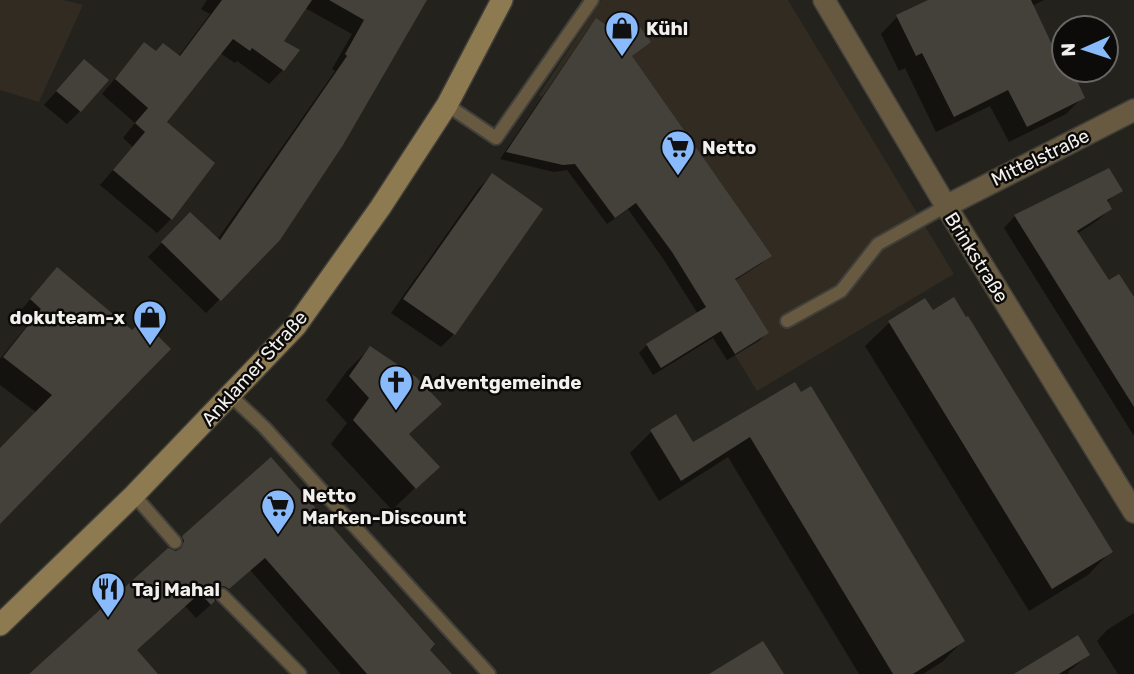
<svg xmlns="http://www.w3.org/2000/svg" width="1134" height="674" font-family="Rubik,sans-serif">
  <rect width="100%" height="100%" fill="#24221d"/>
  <path fill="#312b21" d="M0,0H64L83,5L39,102L0,90Z
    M601,0H788L954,274L757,391L672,252L578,123L539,95Z"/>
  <path fill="#0007" d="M207,0H424L279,239L206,313L148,257L190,214L217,240L335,71L332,69L352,34L305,8L282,41L283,70L269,84L237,61L235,63L220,53L165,123L213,163L171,219L157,233L100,185L133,147L123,138L135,123L102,94L144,44L155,53L178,57L210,14L201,9Z
    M932,0H1044L1032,6L1068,79L1083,97L1066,114L1009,142L990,106L936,132L905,68L899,71L881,34L897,17Z
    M597,20L613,32L649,42L630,57L770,256L762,263L734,281L767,333L759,341L727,360L713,338L653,375L639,353L647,345L698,314L664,260L628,209L607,224L567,170L554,172L500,159L589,28Z
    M71,75L80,111L67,124L44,105Z
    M492,175L454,334L441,347L391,313L479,188Z
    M1120,190L1106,203L1110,209L1098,220L1077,234L1108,282L1134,300V436L1004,228L1015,216Z
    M57,269L132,332L0,520V450L37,413L0,385V359L26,327L14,318Z
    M925,301L1111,551L1088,575L1029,611L865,346L889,323Z
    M370,348L408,435L437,467L392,510L331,444L347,423L326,400L347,371Z
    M795,384L963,641L942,662L923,674H859L728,457L659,501L630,453L651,432L693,445Z
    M271,460L447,674H341L250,570L196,618L185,606L135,650L144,674H32Z
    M1134,613V674H1118L1097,641L1107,630Z
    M1088,655L1068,672L1069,674H1017Z"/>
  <path fill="#44413b" d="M222,0H312L284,41L300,50L284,71L252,48L250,51L233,39L167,122L215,163L172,220L113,170L145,132L135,123L148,108L115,79L144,42L156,51L163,43L180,56Z
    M329,0H427L343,145L280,240L221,301L161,242L190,212L220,240L347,56L345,54L364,20Z
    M928,0H1031L1064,70L1068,77L1074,74L1085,98L1027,127L1008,90L954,117L922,53L916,56L896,15Z
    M632,16L651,42L632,56L772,256L735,279L769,333L735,354L721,331L661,368L646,344L706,307L672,252L636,203L615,218L575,164L563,165L506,152L596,18L613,30Z
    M84,59L109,80L81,112L56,91Z
    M1109,168L1123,191L1107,200L1112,209L1077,231L1109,280L1119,274L1134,297V407L1014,215Z
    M492,173L543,209L455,335L403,299Z
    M57,267L132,330L142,320L171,349L0,524V448L52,395L3,357L41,309L30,299Z
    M954,297L966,317L968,316L1113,552L1052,589L888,321L925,298L933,310Z
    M370,346L416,377L442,404L409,434L440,467L416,489L353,420L369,398L349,376Z
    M795,382L801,392L811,386L965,641L913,674H893L750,437L681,481L650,430L676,414L693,442Z
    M271,457L435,644L430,650L452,674H367L265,558L229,589L224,586L216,588L213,593L215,601L211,605L200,593L137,650L158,674H29L168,548L176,551L181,548L184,541L182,536Z
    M1078,635L1090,655L1059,674H1014Z
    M763,641L784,674H709Z"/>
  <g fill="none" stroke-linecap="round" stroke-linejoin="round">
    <g stroke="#413f3a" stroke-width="16">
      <path id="lane" d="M447,105L496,138L592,0
        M787,321L841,291L878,244L946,206
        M230,395L264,427L489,674
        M134,495L175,542
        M222,595L300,674"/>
    </g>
    <g stroke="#413f3a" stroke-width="24">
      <path id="street" d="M824,0L946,206L1134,512
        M946,206L1134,110"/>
    </g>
    <g stroke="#413f3a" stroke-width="24">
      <path id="secondary" d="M0,625L134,495L296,326L380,208L447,105L502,0"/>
    </g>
    <use href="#lane" stroke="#675a41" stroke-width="12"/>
    <use href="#street" stroke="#675a41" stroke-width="21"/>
    <use href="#secondary" stroke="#8e7a50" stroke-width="21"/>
  </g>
  <defs>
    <g id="shop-pin" transform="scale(1.75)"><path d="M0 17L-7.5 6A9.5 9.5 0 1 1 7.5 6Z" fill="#89bafc" stroke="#0c0b09"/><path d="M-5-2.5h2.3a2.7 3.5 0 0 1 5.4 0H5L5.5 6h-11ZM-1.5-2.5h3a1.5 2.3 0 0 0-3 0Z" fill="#111"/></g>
    <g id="supermarket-pin" transform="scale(1.75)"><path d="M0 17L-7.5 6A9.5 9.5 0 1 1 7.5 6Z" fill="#89bafc" stroke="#0c0b09"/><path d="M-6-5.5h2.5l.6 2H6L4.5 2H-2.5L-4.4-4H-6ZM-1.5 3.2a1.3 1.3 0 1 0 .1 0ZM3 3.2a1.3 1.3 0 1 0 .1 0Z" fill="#111"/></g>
    <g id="church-pin" transform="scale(1.75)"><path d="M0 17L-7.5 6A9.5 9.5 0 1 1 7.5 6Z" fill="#89bafc" stroke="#0c0b09"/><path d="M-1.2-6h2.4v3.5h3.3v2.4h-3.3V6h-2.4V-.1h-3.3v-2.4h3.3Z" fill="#111"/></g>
    <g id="restaurant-pin" transform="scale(1.75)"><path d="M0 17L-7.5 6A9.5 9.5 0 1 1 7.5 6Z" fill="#89bafc" stroke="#0c0b09"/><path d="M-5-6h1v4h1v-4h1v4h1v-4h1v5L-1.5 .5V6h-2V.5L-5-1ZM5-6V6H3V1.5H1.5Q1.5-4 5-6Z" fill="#111"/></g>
  </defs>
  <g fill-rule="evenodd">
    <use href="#shop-pin" x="622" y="28"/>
    <use href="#supermarket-pin" x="678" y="147"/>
    <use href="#shop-pin" x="150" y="317"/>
    <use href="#church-pin" x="396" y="382"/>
    <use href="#supermarket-pin" x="278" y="506"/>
    <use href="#restaurant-pin" x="108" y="589"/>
  </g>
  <g text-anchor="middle" stroke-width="5" stroke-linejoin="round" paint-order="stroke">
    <g font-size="19" font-weight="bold" fill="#f2f0ed" stroke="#0c0b09" text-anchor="start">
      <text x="646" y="35">Kühl</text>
      <text x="702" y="154">Netto</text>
      <text x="125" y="324" text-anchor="end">dokuteam-x</text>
      <text x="420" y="389">Adventgemeinde</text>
      <text x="302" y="502">Netto<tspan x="302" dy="22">Marken-Discount</tspan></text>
      <text x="132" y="596">Taj Mahal</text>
    </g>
    <g font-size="19" fill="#f2f0ed" stroke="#0c0b09">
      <text transform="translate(1040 157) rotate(-26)" y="7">Mittelstraße</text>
      <text transform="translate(977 257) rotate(58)" y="7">Brinkstraße</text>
      <text transform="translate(254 368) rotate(-48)" y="7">Anklamer Straße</text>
    </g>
  </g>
  <g transform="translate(1085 49) rotate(267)"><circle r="33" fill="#0c0b09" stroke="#686764" stroke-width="2"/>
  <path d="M0-5L12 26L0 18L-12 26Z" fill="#89bafc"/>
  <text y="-10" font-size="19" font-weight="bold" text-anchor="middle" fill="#f2f0ed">N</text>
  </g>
</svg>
